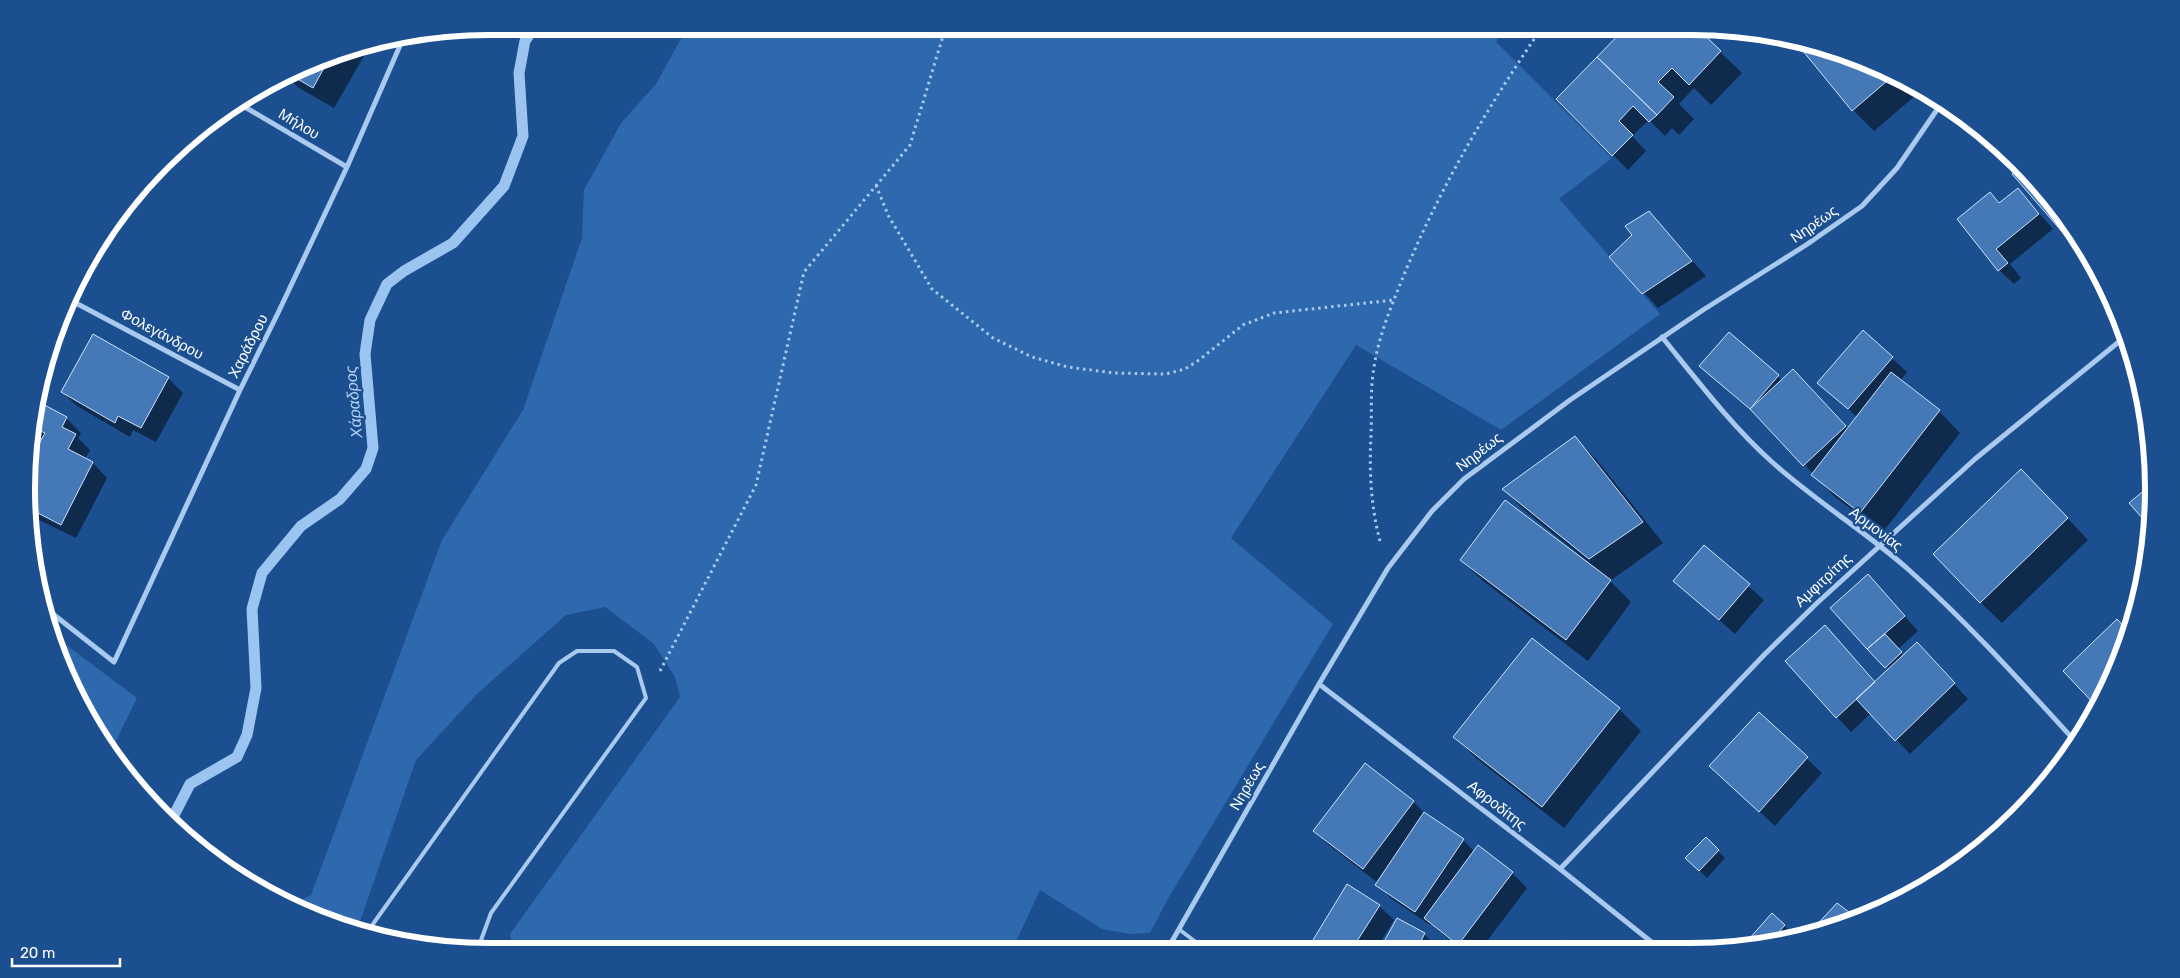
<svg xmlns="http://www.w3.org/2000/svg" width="2180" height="978" font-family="Rubik,sans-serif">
  <rect width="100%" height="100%" fill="#1b4f8f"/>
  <path fill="#2e69ad" d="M688,26H1504L1496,42L1612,158L1559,199L1660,314L1501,430L1356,345L1231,538L1333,624L1169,897L1150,933L1130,934L1102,929L1040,890L1012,950L513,952L510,934L680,697L675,677L654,644L605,607L566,615L477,694L416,760L357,930L312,917L292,904L311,895L442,540L523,410L582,238L584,190L621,123L656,84Z
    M49,632L137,698L112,749L88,720Z"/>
  <path fill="#0007" d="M1629,26L1694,27L1742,73L1711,105L1694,88L1679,104L1694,119L1679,135L1672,128L1665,136L1649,120L1632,136L1646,151L1628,170L1558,99Z
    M366,47L368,49L334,108L299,88L286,75L340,51Z
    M1868,61L1922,90L1874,131L1853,110Z
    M2018,190L2053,229L2010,264L2021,278L2014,284L1999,270L1958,219L1990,193L2000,204Z
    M1649,213L1706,276L1658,308L1611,257L1634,235Z
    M2076,232L2092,263L2078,248Z
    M1863,332L1907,372L1900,381L1939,411L1960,433L1882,533L1834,496L1762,419L1701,366L1729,334L1783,381L1808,385L1849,429L1858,418L1819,382Z
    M168,378L183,393L156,442L133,430L130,437L77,406L62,392Z
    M35,402L66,418L81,433L78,438L90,450L85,459L93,463L107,478L76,538L31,516L33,457L43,438L34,434Z
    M1575,438L1596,459L1663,543L1610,581L1631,602L1588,661L1483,581L1461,560L1600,573L1601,572L1524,510L1503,489Z
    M2043,492L2088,540L2002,623L1980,602Z
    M1704,547L1764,600L1735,634L1675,581Z
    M1868,576L1918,631L1898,649L1904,656L1931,659L1968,699L1910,754L1871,713L1851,732L1837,717L1825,627L1876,683L1890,670L1832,608Z
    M1532,640L1619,709L1641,731L1564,828L1476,758L1455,737Z
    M1759,713L1822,773L1775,826L1726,780Z
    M1365,765L1414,802L1426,815L1463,840L1475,852L1478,847L1512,873L1527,888L1481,949H1460L1431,924L1430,925L1392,899L1377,885L1378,883L1329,845L1314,831Z
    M1706,839L1725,858L1707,878L1687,858Z
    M1379,906L1394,920L1376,949H1324L1315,940Z
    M1772,915L1795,936L1752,948Z
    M1424,934L1439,949H1382Z"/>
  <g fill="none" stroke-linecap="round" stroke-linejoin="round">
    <path stroke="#9cc4f0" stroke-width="11" d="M171,821L190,784L237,757L247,735L256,688L252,609L262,573L301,526L340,499L366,469L373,448L365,354L370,320L387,284L404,271L453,243L504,186L523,136L519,73L525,41L535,26"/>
  </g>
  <path fill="#4478b7" stroke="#cfe3fa" d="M1627,26L1696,27L1721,51L1689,85L1672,68L1658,82L1674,97L1657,115L1597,57Z
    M1811,44L1868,61L1894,75L1852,111L1803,51Z
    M331,55L313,88L289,74Z
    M1597,57L1657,115L1649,122L1633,106L1619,121L1633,135L1612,156L1556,99Z
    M2022,166L2076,232L2082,244L2077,249L2012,174Z
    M2018,188L2039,214L1996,249L2008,263L1998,271L1957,219L1990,192L1999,203Z
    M1649,211L1692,261L1642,294L1609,257L1632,235L1625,226Z
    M1863,330L1893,357L1848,409L1817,383Z
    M1729,332L1779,375L1750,409L1699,366Z
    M93,334L169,377L141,428L118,416L115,423L61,392Z
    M1793,369L1846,426L1803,466L1750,409Z
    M1891,372L1940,410L1860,513L1811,475Z
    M35,400L67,417L62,427L76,434L68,449L93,462L61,525L32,510L33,454L45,433L34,428Z
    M1575,436L1643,522L1589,559L1502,489Z
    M2021,469L2068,518L1980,603L1933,554Z
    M2153,483L2154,489L2150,527L2129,503Z
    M1505,500L1611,580L1566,640L1460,560Z
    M1704,545L1750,584L1719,620L1673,581Z
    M1868,574L1905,616L1867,649L1830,608Z
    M2117,619L2129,632L2119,666L2096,706L2063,671Z
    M1825,625L1875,682L1836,718L1785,661Z
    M1885,634L1902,652L1885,668L1867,649Z
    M1532,638L1620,708L1542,807L1453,737Z
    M1917,642L1955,683L1895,741L1856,699Z
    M1759,712L1808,757L1759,812L1709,766Z
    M1365,763L1414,801L1363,869L1313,831Z
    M1424,812L1464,839L1415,912L1375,885Z
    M1706,837L1719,850L1699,871L1685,858Z
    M1478,845L1513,872L1458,945L1424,918Z
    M1347,884L1380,905L1352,949H1328L1313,940Z
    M1837,903L1858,919L1810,932Z
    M1772,913L1785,925L1778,933L1785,939L1752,948H1741Z
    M1397,918L1425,933L1417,949H1380Z
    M1426,940L1440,949H1420Z
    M1565,940L1575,948H1558Z"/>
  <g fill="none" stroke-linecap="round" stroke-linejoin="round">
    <path stroke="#a9c9ee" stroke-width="3" stroke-dasharray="2.5 4" stroke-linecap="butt" d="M876,185L888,215L932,289L993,338L1032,357L1068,367L1114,373L1166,374L1185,369L1199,360L1243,325L1274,313L1394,300
      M1380,541C1371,507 1369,471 1371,436C1372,413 1370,389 1374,367C1379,334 1393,302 1406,270C1443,182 1489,105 1543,26
      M660,671L756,485L804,272L910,145L946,26"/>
    <path stroke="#a9c9ee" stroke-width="4" d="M1180,930L1205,949
      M370,934L373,924L559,663L577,651H614L637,667L646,698L491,913L477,951"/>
    <path stroke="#a9c9ee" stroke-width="5" d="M238,103L347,167
      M72,301L240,390
      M1662,337C1697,380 1731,425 1772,462C1815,501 1865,531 1909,570C1968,623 2021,682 2075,741
      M44,607L114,662L240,390L278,313L347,167L402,41
      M1319,684L1560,869L1659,948
      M1560,869L1765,654L1816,604L1975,459L2126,336
      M1167,950L1319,684L1388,568L1432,511L1464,479L1570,400L1703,310L1806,245L1862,206L1897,168L1943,101"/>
  </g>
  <g text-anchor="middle" stroke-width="4.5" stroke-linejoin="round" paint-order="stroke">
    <g font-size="15" fill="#fff" stroke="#1b4f8f">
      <text transform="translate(299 124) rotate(31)" y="5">Μήλου</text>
      <text transform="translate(1814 224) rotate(-35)" y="5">Νηρέως</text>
      <text transform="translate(162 334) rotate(28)" y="5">Φολεγάνδρου</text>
      <text transform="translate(248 346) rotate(-63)" y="5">Χαράδρου</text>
      <text transform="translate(1479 452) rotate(-38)" y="5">Νηρέως</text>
      <text transform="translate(1876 529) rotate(37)" y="5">Αρμονίας</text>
      <text transform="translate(1823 580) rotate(-43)" y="5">Αμφιτρίτης</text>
      <text transform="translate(1247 786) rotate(-60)" y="5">Νηρέως</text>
      <text transform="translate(1497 805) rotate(38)" y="5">Αφροδίτης</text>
    </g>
    <g font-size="16" font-style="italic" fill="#b5d3f5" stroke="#1b4f8f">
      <text transform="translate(353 402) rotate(-95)" y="6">Χάραδρος</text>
    </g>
  </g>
  <path d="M0 0H2180V978H0ZM489 35H1691A454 454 0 0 1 2145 489V489A454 454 0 0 1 1691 943H489A454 454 0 0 1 35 489V489A454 454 0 0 1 489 35Z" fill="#1b4f8f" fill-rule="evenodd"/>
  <path fill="none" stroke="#fff" stroke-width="6" d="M489 35H1691A454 454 0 0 1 2145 489V489A454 454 0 0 1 1691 943H489A454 454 0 0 1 35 489V489A454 454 0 0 1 489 35Z"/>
  <path d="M12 958v8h108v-8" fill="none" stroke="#ffffff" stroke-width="2.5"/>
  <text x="20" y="958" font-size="15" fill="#ffffff" stroke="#1b4f8f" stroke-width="4" paint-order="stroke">20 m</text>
</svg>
